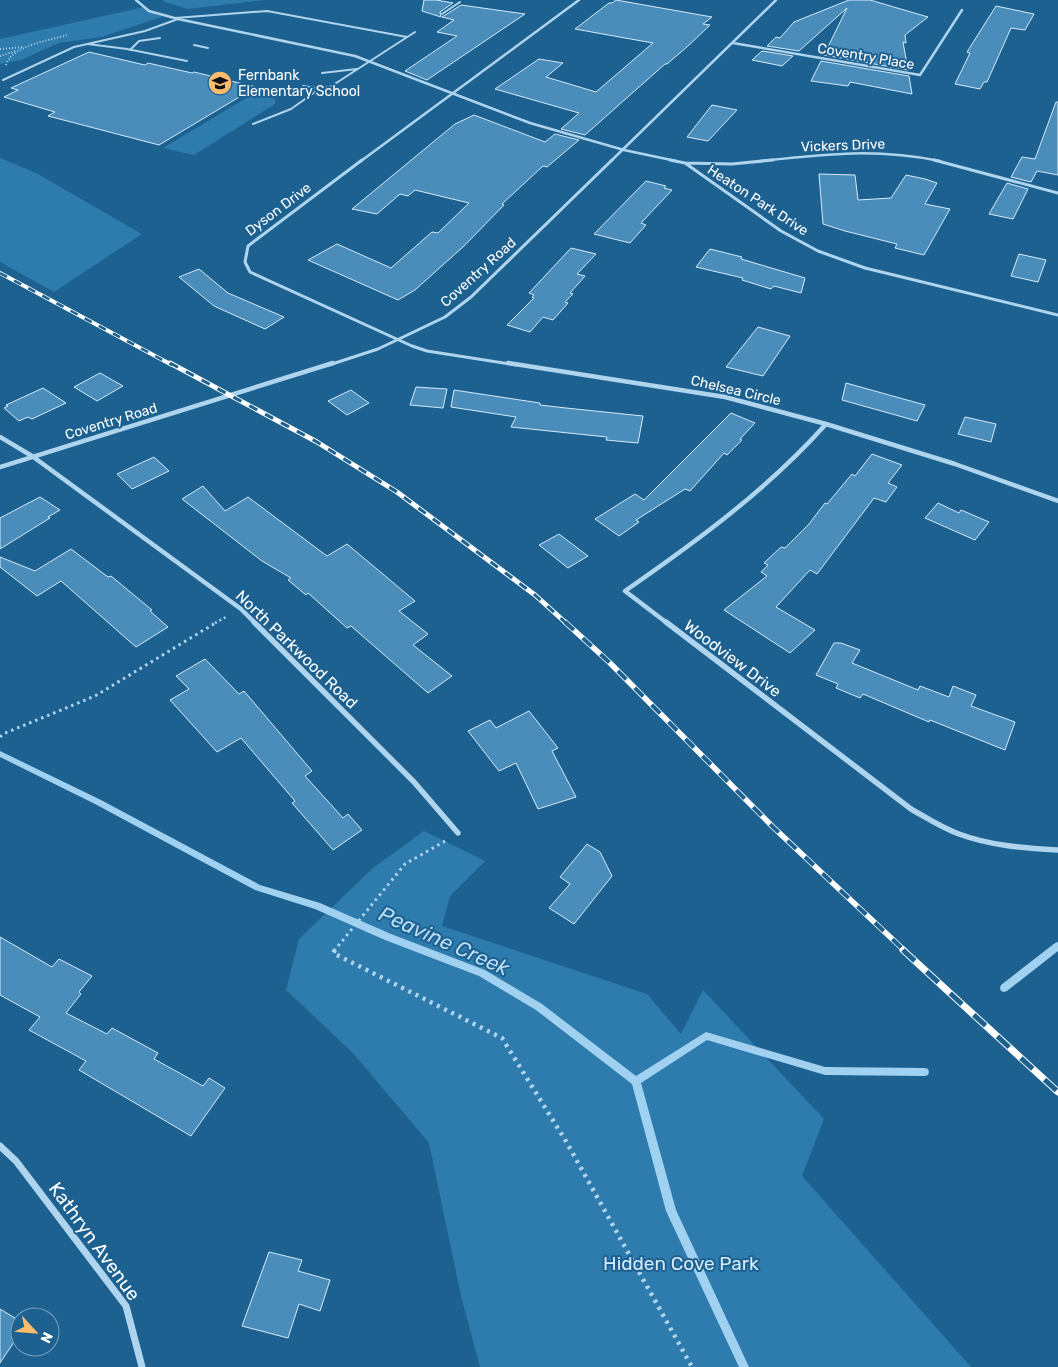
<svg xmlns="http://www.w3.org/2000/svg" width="1058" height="1367" font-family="Rubik,sans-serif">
  <rect width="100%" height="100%" fill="#1d6191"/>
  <path fill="#2e7bad" d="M165,0H265L188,9L162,1Z
    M144,7L162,17L101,37L59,43L21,60L0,64V39Z
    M253,94L275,99V104L194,155L163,148Z
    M0,158L36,173L142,234L54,292L0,262Z
    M424,831L485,861L450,896L442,926L647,994L681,1034L703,990L824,1119L802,1176L971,1367H480L461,1296L429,1143L353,1053L286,990L299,939L373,868Z"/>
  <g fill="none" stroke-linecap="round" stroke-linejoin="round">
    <path fill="#a1d1f0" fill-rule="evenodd" d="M0,751L101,800L260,885L320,903L391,934L485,970L542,1004L636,1076L706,1032L825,1067L925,1068L928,1069L929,1072L928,1075L925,1076L825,1075L707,1040L641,1083L676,1210L749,1367H739L666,1211L632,1084L536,1010L479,976L385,940L315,909L255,890L95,804L0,757Z
      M1058,942V951L1007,991L1004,992L1001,991L1000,988L1001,985L1055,943Z"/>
  </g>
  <path fill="#4a8dba" stroke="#d4ebfa" d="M424,0H436L453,3L440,12L441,17L422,11Z
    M616,0L712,17L703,24L710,25L688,46L667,64H665L585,135L561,129L579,113L495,89L539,59L563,63L546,77L596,92L653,43L575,29L609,3H612Z
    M849,0H870L928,17L905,35L906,43L903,42L908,70L824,55L847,8L799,51L767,46L776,37L780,38L794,22Z
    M461,5L525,14L427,80L405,71L457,36L437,32L454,20L442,17Z
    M996,6L1034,14L1025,30L1011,28L987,82H984L980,89L955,84L970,53L967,52Z
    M762,51L793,56L782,66L752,60Z
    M89,52L145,65L148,63L192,73L194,72L256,87L159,145L48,116L55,112L4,97L18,90L11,88Z
    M821,61L909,76L912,94L850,82L848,86L811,81Z
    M1056,102H1058V175L1037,171L1031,182L1011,177L1022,157L1035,159Z
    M712,105L737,110L708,141L687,137Z
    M474,115L545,142L555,134L579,140L547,167L543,166L502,204L504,205L464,246L415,290L398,300L308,260L337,244L391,268L432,232L438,233L469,203L415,190L408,196L400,194L377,214L352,209L455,124Z
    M819,174L855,175L858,200L891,198L906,175L925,179L937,183L925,204L950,209L924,255L895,248L897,244L845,231L823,224Z
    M646,181L666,186L664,188L672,190L641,223L646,225L630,243L594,234Z
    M1007,183L1028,189L1013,219L989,214Z
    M571,248L596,254L577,274L585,276L570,293L573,294L565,302L568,303L553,320L543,317L530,332L507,325L534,298L532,297L534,295L529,293Z
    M710,249L742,257L741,259L805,278L801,293L774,286L771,289L742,280L743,278L696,267Z
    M1019,254L1046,260L1038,282L1011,276Z
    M199,269L228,293L284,317L265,329L214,306L179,277Z
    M758,327L790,336L763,376L726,367Z
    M100,373L123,386L97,401L74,387Z
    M846,383L925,405L917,421L842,400Z
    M416,387L447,389L443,408L410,405Z
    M43,388L66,403L32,419L28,417L19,421L4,408L8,406L6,405Z
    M351,390L369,403L347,415L328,401Z
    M454,390L540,403V405L566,408L643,416L638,443L606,440L607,437L511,427L516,417L451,407Z
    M731,413L755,423L740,439L742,440L727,455L724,453L690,491L685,489L636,520L639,522L619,536L595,519L635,494L644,500Z
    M965,417L996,424L991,442L958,434Z
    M872,454L902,465L888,483L897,487L886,502L874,498L817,574L810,570L776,607L815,630L790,653L724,610L767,576L761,572L768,565L764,563L781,547L785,548L809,524L825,503L827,504L852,474L855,476Z
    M154,457L169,471L132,489L117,474Z
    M203,486L225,511L248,497L327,556L347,544L415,601L399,611L428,634L413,645L452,676L428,693L351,626L347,628L308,593L306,595L288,580L291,578L262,561L182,499Z
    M40,497L60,510L48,517L50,518L0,549V518Z
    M938,503L959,513L961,510L989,522L975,540L925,518Z
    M559,534L588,556L568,568L539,545Z
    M71,549L108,577L111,576L152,610L150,611L168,627L136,647L61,581L37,596L0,567V557L35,571Z
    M834,643H841L860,650L852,663L918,690L920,686L949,697L953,686L976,695L971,706L1015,722L1005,750L930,720L929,722L863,694L860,698L836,688L838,684L816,675Z
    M205,659L239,694L244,691L312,771L305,776L343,818L348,814L362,830L333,850L292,803L295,801L241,738L217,752L170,700L189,689L176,676Z
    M529,711L558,748L552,751L576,797L538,809L516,763L499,771L468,731L490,720L496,728Z
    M587,844L600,852L612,876L574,924L549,908L570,884L560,877Z
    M0,937L52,967L59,959L92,976L79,992L81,994L66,1013L107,1034L112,1028L158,1053L154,1059L203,1086L209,1078L225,1088L191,1136L79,1070L86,1061L29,1030L40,1017L0,995Z
    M269,1252L302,1260L298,1271L330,1280L320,1311L299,1304L288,1338L242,1326Z
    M0,1309L20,1321V1333L0,1363Z"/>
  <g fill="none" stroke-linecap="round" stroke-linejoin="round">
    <path stroke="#aed4ee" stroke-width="2" stroke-dasharray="1 2" stroke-linecap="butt" d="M0,49L24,47
      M0,56L16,51
      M6,65C12,45 49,41 67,35"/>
    <path stroke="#aed4ee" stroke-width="2.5" stroke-dasharray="2 3" stroke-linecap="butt" d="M215,623L228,616"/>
    <path stroke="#aed4ee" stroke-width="3" stroke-dasharray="2.5 4" stroke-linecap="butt" d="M0,737L3,734L95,696L217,622
      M334,951L405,864L447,840"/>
    <path stroke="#aed4ee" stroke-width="4.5" stroke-dasharray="3 5" stroke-linecap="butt" d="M335,950L333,953L502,1038L567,1143L692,1367"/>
    <path stroke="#aed4ee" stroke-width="2" d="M442,14L460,2
      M175,18L267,11L407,37
      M88,44L127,49L187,61
      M194,45L208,48
      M130,50L139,41L160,38
      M322,73L357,69
      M3,80L74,47L145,31L178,19
      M303,86L316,88L330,87L415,32
      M253,124L291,109L322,87"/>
    <path stroke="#aed4ee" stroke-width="2.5" d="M136,0L149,11L178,19L355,56L530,123L624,150L676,161
      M733,43L920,75L962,10
      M361,161L579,0
      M611,161L776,0
      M761,161C826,154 875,148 940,161"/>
    <path stroke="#aed4ee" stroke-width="3" d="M362,160L248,246L245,262L250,272L412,346L427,351L516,365
      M670,160L685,163L781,231L818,251L865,268L1058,315
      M934,160L1058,193
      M685,163L732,164L773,160
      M329,365L378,349L445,317L471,297L612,160"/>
    <path stroke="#aed4ee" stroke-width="4.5" d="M508,363L725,397L826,424L955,464L1058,501
      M0,437L32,456L241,609L255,623
      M0,467L333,363
      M667,623L625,591C697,541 767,490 826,424"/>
    <path stroke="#aed4ee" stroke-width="5.5" d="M254,622L414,782L458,833
      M666,622L911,809C927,818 942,828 959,834C991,846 1025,848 1058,850"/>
    <path stroke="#aed4ee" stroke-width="7" d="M0,1146L16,1161L126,1306L142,1367"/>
    <g stroke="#fff" stroke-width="4">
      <path id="rail-far3" d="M0,273L172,365"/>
    </g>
    <g stroke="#fff" stroke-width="5">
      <path id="rail-far2" d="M170,363L317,442L397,492L535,595L566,623"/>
    </g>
    <g stroke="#fff" stroke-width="5.5">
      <path id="rail-far1" d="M565,622L609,662L773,827L905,951"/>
    </g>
    <g stroke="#fff" stroke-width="7">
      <path id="rail" d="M903,950L1058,1092"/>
    </g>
    <use href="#rail-far3" stroke="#1d6191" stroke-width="2.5" stroke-dasharray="8" stroke-linecap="butt"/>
    <use href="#rail-far2" stroke="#1d6191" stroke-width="3" stroke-dasharray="9" stroke-linecap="butt"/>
    <use href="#rail-far1" stroke="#1d6191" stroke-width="4" stroke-dasharray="12" stroke-linecap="butt"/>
    <use href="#rail" stroke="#1d6191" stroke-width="5" stroke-dasharray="16" stroke-linecap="butt"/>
  </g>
  <defs>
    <g id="school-disc" transform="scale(1.25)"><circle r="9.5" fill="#fdbd6c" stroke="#1d6191"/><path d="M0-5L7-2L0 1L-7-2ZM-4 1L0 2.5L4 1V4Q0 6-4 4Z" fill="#111"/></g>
  </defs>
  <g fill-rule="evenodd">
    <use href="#school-disc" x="220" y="83"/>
  </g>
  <g text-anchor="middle" stroke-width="4" stroke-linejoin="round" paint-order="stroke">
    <g font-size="14" fill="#fff" stroke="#1d6191">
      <text transform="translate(866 56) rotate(10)" y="5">Coventry Place</text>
      <text transform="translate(843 145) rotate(-2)" y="5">Vickers Drive</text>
      <text transform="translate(758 200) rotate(33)" y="5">Heaton Park Drive</text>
      <text transform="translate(278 209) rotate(-37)" y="5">Dyson Drive</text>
      <text transform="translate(478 272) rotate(-42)" y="5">Coventry Road</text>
      <text transform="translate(736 390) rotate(13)" y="5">Chelsea Circle</text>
      <text transform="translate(111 421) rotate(-17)" y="5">Coventry Road</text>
    </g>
    <g font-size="14" fill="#fff" stroke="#1d6191" text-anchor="start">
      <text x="238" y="80">Fernbank<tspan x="238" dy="16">Elementary School</tspan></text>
    </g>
    <g font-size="16" fill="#fff" stroke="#1d6191">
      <text transform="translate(297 649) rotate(44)" y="6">North Parkwood Road</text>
      <text transform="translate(733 658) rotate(37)" y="6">Woodview Drive</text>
    </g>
    <g font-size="19" fill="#fff" stroke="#1d6191">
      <text transform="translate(95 1241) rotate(54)" y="7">Kathryn Avenue</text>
    </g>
    <g font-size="19" fill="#d4ebfa" stroke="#1d6191">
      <text x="681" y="1270">Hidden Cove Park</text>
    </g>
    <g font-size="21" font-style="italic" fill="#badef5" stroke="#1d6191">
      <text transform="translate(444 941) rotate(24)" y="7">Peavine Creek</text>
    </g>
  </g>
  <g transform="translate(35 1332) rotate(116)"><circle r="24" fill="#1d6191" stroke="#77a0bd"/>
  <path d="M0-4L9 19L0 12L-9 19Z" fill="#fdbd6c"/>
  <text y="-8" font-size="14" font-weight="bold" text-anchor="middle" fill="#ffffff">N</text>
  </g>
</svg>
